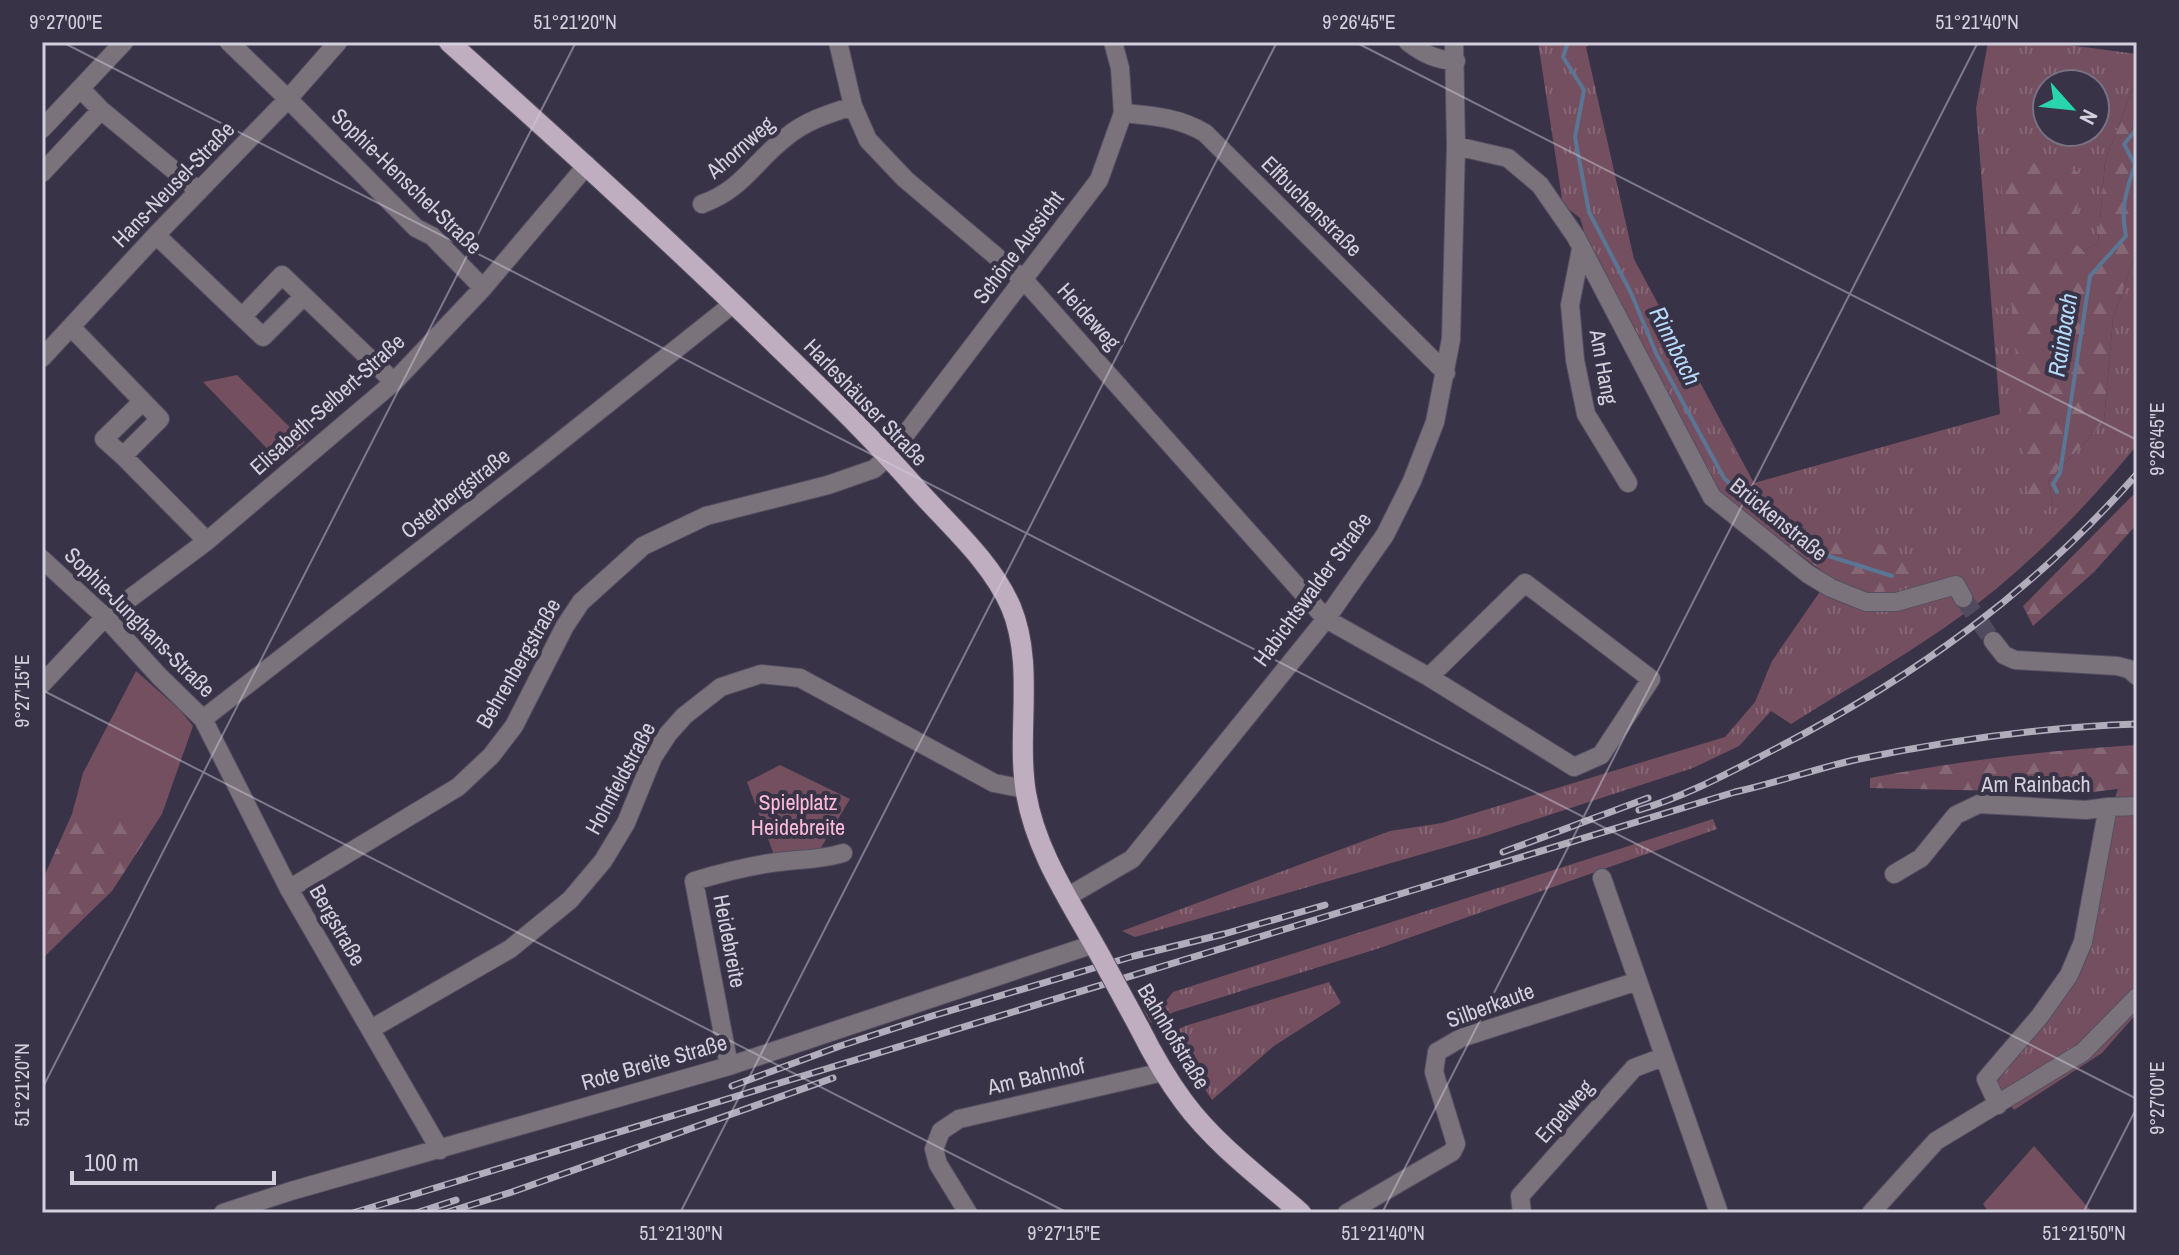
<svg xmlns="http://www.w3.org/2000/svg" width="2179" height="1255" font-family="'Archivo Narrow',sans-serif">
  <defs>
    <pattern id="grass-tufts" width="24" height="20" patternUnits="userSpaceOnUse" patternTransform="scale(2)"><rect width="24" height="20" fill="#734f60"/><path d="M3 7l-1-3M5 7V3M7 7l1-3M15 17l-1-3M17 17v-4M19 17l1-3" fill="none" stroke="#866776"/></pattern>
    <pattern id="forest-firs" width="22" height="20" patternUnits="userSpaceOnUse" patternTransform="scale(2)"><rect width="22" height="20" fill="#734f60"/><path d="M5 1l3.5 6h-7zM16 11l3.5 6h-7z" fill="#866776"/></pattern>
  </defs>
  <rect width="100%" height="100%" fill="#393347"/>
  <path fill="url(#grass-tufts)" fill-rule="evenodd" d="M1538,42H1591L1586,47L1634,259L1754,483L2000,414L1976,108L1988,42H2046L2137,54V76L2105,162L2098,243L2084,251L2075,243L2030,521L2053,504L2048,481L2104,422L2113,318L2137,250V445C2094,498 2044,550 1991,593C1929,643 1858,682 1791,724L1771,711L1739,746L1693,768L1485,836L1135,937L1122,931L1390,831L1442,823L1725,737L1755,702L1772,661L1830,577L1872,595L1811,535L1787,545L1717,492L1589,248L1580,218L1563,205ZM2047,84H2095V132H2047Z
    M2135,779H2137V1013L2102,1053L2014,1110L1991,1079L2070,983L2112,807L2118,789Z
    M1713,819L1717,829L1380,948L1174,1012L1151,1023L1143,1009L1166,1001L1173,992Z
    M1329,982L1341,1003L1274,1046L1212,1100L1169,1034L1185,1026Z"/>
  <path fill="url(#forest-firs)" d="M2137,76V250L2113,318L2104,422L2048,481L2053,504L2030,522L2000,169L2058,159L2080,174L2075,243L2084,251L2098,243L2105,162Z
    M2137,491V524L2094,572L2033,626L2023,606Z
    M1811,535L1891,546L1920,582L1872,595L1830,577L1787,545Z
    M2137,745V779L2118,789L2084,793L1870,788V778C1959,761 2047,750 2137,745Z
    M72,814H162L112,891L42,959V881Z"/>
  <path fill="#734f60" d="M237,375L305,442L280,462L203,382Z
    M136,671L180,710L193,726L162,814H72L83,773Z
    M780,765L850,799L819,851L774,855L747,782Z
    M2034,1146L2093,1213H1989L1983,1204Z"/>
  <g fill="none" stroke-linecap="round" stroke-linejoin="round">
    <path stroke="#5b7694" stroke-width="4" d="M1568,42L1563,57L1584,90L1575,137L1589,212L1631,293L1656,353L1724,478L1762,515L1819,553L1892,576
      M2057,492L2053,484L2060,473L2090,276L2126,236C2120,208 2126,192 2135,165L2124,144L2135,131L2137,107"/>
    <path stroke="#504b5e" stroke-width="18" stroke-dasharray="18 9" stroke-linecap="butt" d="M1963,598L1993,641"/>
    <g stroke="#554f62" stroke-width="20">
      <path id="minor" d="M229,42L288,99L416,228L432,236L483,288
        M838,42L853,106L868,140L905,179L1024,280L1326,619L1429,677L1574,767L1601,755L1651,679L1525,583L1429,677
        M1408,42C1424,54 1436,60 1456,61
        M81,89L101,110L199,191
        M1123,113C1153,116 1178,117 1205,133L1446,373
        M42,129L124,42
        M1456,146L1508,158L1540,185L1576,237L1712,497L1808,574L1831,588L1866,602H1896L1956,585L1963,598
        M42,173L101,110
        M702,204C743,189 753,163 785,138C805,121 828,114 853,106
        M156,235L263,337L304,296L394,382
        M1581,249L1570,305L1575,360L1586,414L1628,483
        M242,317L282,275L304,296
        M72,328L160,419L123,456L207,541
        M42,358L156,235L288,99L338,42
        M123,456L104,439L142,402
        M42,559L105,617L159,676L203,719L289,889L440,1150
        M1993,641L2004,655L2015,660L2117,666L2129,669L2137,676
        M42,684L105,617L207,541L394,382L483,288L587,165
        M203,719L537,460L734,303
        M1894,874L1921,858L1956,815L1979,804L2086,810L2108,807
        M1602,878L1719,1213
        M289,889L458,787L491,756L514,726L565,626L581,602L643,546L706,516L828,485L874,469L889,456L1099,180L1123,113L1120,68L1113,42
        M1067,897L1132,859L1326,619L1385,535L1412,481L1435,422L1451,339L1456,146L1454,42
        M371,1029L510,949L570,900L603,861L626,823L653,757L668,734L684,716L721,687L761,674L800,678L994,783L1025,789
        M729,1066L694,881C724,872 755,864 787,861C807,859 824,859 843,853
        M1998,1105L1986,1079L2040,1016L2069,975L2083,942L2108,807L2137,806
        M223,1213L291,1191L729,1066L1094,944
        M968,1213L938,1164L934,1149L941,1131L959,1119L1163,1072
        M1347,1213L1452,1152L1456,1144L1434,1072L1437,1052L1461,1038L1638,981
        M1522,1213L1520,1196L1634,1068L1663,1057
        M1871,1213L1936,1141L2083,1052L2137,997"/>
    </g>
    <g stroke="#554f62" stroke-width="22">
      <path id="major" d="M449,42C558,140 668,239 773,342C822,390 872,437 917,489C949,525 991,561 1011,607C1035,665 1016,732 1026,793C1036,853 1072,904 1101,957
        M1139,1027C1152,1053 1166,1078 1184,1102C1215,1144 1261,1178 1301,1213"/>
    </g>
    <use href="#minor" stroke="#7b737c" stroke-width="18"/>
    <use href="#major" stroke="#bfaec0" stroke-width="20"/>
    <g stroke="#b1aebc" stroke-width="7">
      <path id="rail" d="M1639,810C1687,796 1732,771 1777,748C1916,676 2034,591 2137,474
        M1503,852L1648,798
        M732,1086L840,1046L932,1016L1134,956L1224,934L1325,905
        M353,1213L1735,792C1777,783 1817,768 1859,759C1951,740 2043,727 2137,724
        M416,1213L456,1200
        M445,1213L512,1192L833,1078"/>
    </g>
    <use href="#rail" stroke="#393347" stroke-width="4" stroke-dasharray="12" stroke-linecap="butt"/>
    <g stroke="#554f62" stroke-width="22" stroke-linecap="butt">
      <path id="major-bridge" d="M1101,957L1139,1027"/>
    </g>
    <use href="#major-bridge" stroke="#bfaec0" stroke-width="20"/>
  </g>
  <path fill="none" stroke="#d3d0dd" stroke-width="2" stroke-opacity="0.45" d="M62,42L2137,1099M1355,42L2137,440M42,690L1068,1213M42,1089L576,42M680,1213L1277,42M1382,1213L1978,42M2083,1213L2137,1107"/>
  <g text-anchor="middle" stroke-width="8" stroke-linejoin="round" paint-order="stroke">
    <g font-size="22" fill="#d3d0dd" stroke="#393347">
      <text transform="translate(740 147) rotate(-41)" y="8">Ahornweg</text>
      <text transform="translate(407 181) rotate(44)" y="8">Sophie-Henschel-Straße</text>
      <text transform="translate(173 184) rotate(-46)" y="8">Hans-Neusel-Straße</text>
      <text transform="translate(1312 206) rotate(45)" y="8">Elfbuchenstraße</text>
      <text transform="translate(1018 247) rotate(-53)" y="8">Schöne Aussicht</text>
      <text transform="translate(1089 316) rotate(48)" y="8">Heideweg</text>
      <text transform="translate(1604 367) rotate(80)" y="8">Am Hang</text>
      <text transform="translate(866 402) rotate(46)" y="8">Harleshäuser Straße</text>
      <text transform="translate(327 404) rotate(-42)" y="8">Elisabeth-Selbert-Straße</text>
      <text transform="translate(455 493) rotate(-38)" y="8">Osterbergstraße</text>
      <text transform="translate(1779 519) rotate(39)" y="8">Brückenstraße</text>
      <text transform="translate(1312 589) rotate(-54)" y="8">Habichtswalder Straße</text>
      <text transform="translate(140 622) rotate(45)" y="8">Sophie-Junghans-Straße</text>
      <text transform="translate(518 663) rotate(-60)" y="8">Behrenbergstraße</text>
      <text transform="translate(620 778) rotate(-62)" y="8">Hohnfeldstraße</text>
      <text x="2036" y="792">Am Rainbach</text>
      <text transform="translate(338 925) rotate(60)" y="8">Bergstraße</text>
      <text transform="translate(730 941) rotate(79)" y="8">Heidebreite</text>
      <text transform="translate(1490 1005) rotate(-20)" y="8">Silberkaute</text>
      <text transform="translate(1174 1036) rotate(59)" y="8">Bahnhofstraße</text>
      <text transform="translate(654 1062) rotate(-16)" y="8">Rote Breite Straße</text>
      <text transform="translate(1036 1076) rotate(-13)" y="8">Am Bahnhof</text>
      <text transform="translate(1564 1111) rotate(-49)" y="8">Erpelweg</text>
    </g>
    <g font-size="22" fill="#fcbbda" stroke="#393347">
      <text x="798" y="810">Spielplatz<tspan x="798" dy="25">Heidebreite</tspan></text>
    </g>
    <g font-size="24" font-style="italic" fill="#b5dafd" stroke="#393347">
      <text transform="translate(2063 335) rotate(-81)" y="8">Rainbach</text>
      <text transform="translate(1675 346) rotate(63)" y="8">Rinnbach</text>
    </g>
  </g>
  <rect width="2179" height="1255" fill="none" stroke="#393347" stroke-width="88"/>
  <g transform="translate(2071 108) rotate(117)"><circle r="38" fill="#393347" stroke="#777283" stroke-width="2"/>
  <path d="M0-6L14 30L0 20L-14 30Z" fill="#28d5ad"/>
  <text y="-12" font-size="22" font-weight="bold" text-anchor="middle" fill="#d3d0dd">N</text>
  </g>
  <path d="M72 1171v12h202v-12" fill="none" stroke="#d3d0dd" stroke-width="4"/>
  <text x="84" y="1171" font-size="24" fill="#d3d0dd" stroke="#393347" stroke-width="6" paint-order="stroke">100 m</text>
  <rect x="44" y="44" width="2091" height="1167" fill="none" stroke="#d3d0dd" stroke-width="3"/>
  <g font-size="20" text-anchor="middle" fill="#d3d0dd">
    <text x="66" y="29">9°27'00"E</text>
    <text x="575" y="29">51°21'20"N</text>
    <text x="1359" y="29">9°26'45"E</text>
    <text x="1977" y="29">51°21'40"N</text>
    <text transform="translate(2157 439) rotate(-90)" y="7">9°26'45"E</text>
    <text transform="translate(22 691) rotate(-90)" y="7">9°27'15"E</text>
    <text transform="translate(22 1085) rotate(-90)" y="7">51°21'20"N</text>
    <text transform="translate(2157 1098) rotate(-90)" y="7">9°27'00"E</text>
    <text x="681" y="1240">51°21'30"N</text>
    <text x="1064" y="1240">9°27'15"E</text>
    <text x="1383" y="1240">51°21'40"N</text>
    <text x="2084" y="1240">51°21'50"N</text>
  </g>
</svg>
